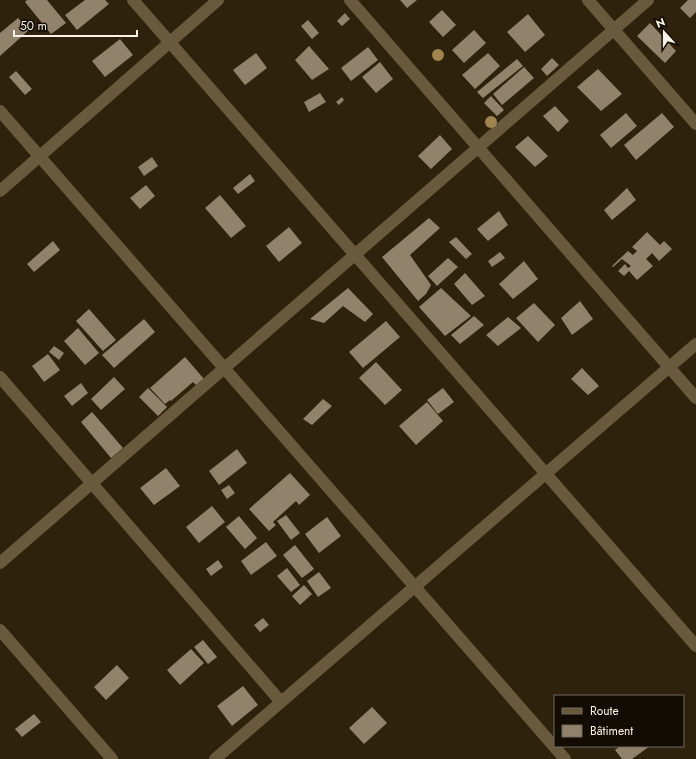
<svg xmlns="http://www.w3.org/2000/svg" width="696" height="759" font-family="Jost,sans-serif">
  <rect width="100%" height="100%" fill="#2e220c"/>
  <path fill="#91836b" d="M27,0H47L66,23L51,34L25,2Z
    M85,0H105L109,4L77,30L65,15Z
    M400,0H417L407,8Z
    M688,0H696V12L690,18L680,8Z
    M442,10L456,25L443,37L429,22Z
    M345,13L350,19L342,26L337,21Z
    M528,14L545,35L525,52L507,32Z
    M18,18L29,30L0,56V33Z
    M308,20L319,33L312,39L301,26Z
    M650,23L676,51L665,63L637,36Z
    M474,30L486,43L464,63L452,50Z
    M120,39L133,55L105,77L92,61Z
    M309,46L329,69L312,80L295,60Z
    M368,47L378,60L351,81L341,68Z
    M256,53L267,68L245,85L233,70Z
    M488,53L500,66L475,89L462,75Z
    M552,58L559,65L547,76L541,69Z
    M517,59L523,66L483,98L477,92Z
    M380,62L393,79L376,93L362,77Z
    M524,67L534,78L502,105L493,94Z
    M598,69L622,94L601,111L577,87Z
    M16,71L32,89L25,95L9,77Z
    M320,93L326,102L309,112L304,102Z
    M491,96L504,110L497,116L484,103Z
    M342,97L344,100L339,105L336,102Z
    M555,106L569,121L558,132L543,116Z
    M626,113L637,126L611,148L600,135Z
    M662,113L674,127L636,160L624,145Z
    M440,135L452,149L431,169L418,156Z
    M528,136L548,156L535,167L515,147Z
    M152,157L158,166L144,176L138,167Z
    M250,174L255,181L238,194L233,188Z
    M146,185L155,196L140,209L130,198Z
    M627,188L636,200L612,220L604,210Z
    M220,195L246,226L231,238L205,208Z
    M499,211L508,225L488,241L477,229Z
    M429,218L440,228L410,255L431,285L426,294L418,301L382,257Z
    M289,227L302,243L279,262L266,246Z
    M647,232L660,245L664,241L672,249L659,261L652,253L646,259L653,266L637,280L629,271L624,276L618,271L625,264L628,268L631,266L622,259L613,267L612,266L628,251L633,255L637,251L632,247Z
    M456,237L472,254L466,259L449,242Z
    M53,241L60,250L34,272L27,264Z
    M500,252L505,258L492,267L488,261Z
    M448,258L458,267L437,286L428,276Z
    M524,261L538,279L513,299L499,284Z
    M465,273L485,296L472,305L454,284Z
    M348,288L373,314L365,322L343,306L324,323L310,319Z
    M441,288L471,316L445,336L419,307Z
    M580,301L593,319L572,335L561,318Z
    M534,303L555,325L538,342L516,318Z
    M89,309L116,340L103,351L76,321Z
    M474,316L484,325L460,344L451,335Z
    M508,317L521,328L498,346L486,335Z
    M144,319L155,332L114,368L102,355Z
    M386,321L400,337L363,368L349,352Z
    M78,328L99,353L85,365L64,341Z
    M54,346L64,353L59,360L49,352Z
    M48,354L60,370L44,382L32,366Z
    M185,357L204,379L196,385L193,382L171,401L170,400L165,404L150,388Z
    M376,362L402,390L385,405L359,378Z
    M582,368L599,386L588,395L571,379Z
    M114,377L125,389L101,410L91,399Z
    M81,383L88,393L72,406L64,396Z
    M148,388L167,407L158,416L139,397Z
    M443,388L454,402L438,414L427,400Z
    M323,399L332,406L312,425L303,419Z
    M427,402L443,421L416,445L399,426Z
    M92,412L123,448L111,458L81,422Z
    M237,449L247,463L219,485L209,471Z
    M166,468L180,486L154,505L140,488Z
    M290,473L310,495L299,505L296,501L273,522L276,525L269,531L249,509Z
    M229,485L235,493L227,499L221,490Z
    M212,506L225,522L199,543L186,527Z
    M286,515L300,533L291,540L277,521Z
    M239,516L257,538L245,549L226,527Z
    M327,517L341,536L319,553L305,534Z
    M266,542L277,556L251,575L241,561Z
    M295,545L314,569L302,578L283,555Z
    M218,560L223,567L211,576L206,569Z
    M287,568L300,585L291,592L277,576Z
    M319,572L331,588L318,597L307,581Z
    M304,585L312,594L300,605L292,596Z
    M263,618L269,625L260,632L254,625Z
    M203,640L217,657L208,664L194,647Z
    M191,649L204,663L180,685L167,670Z
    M117,665L129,678L106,700L94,687Z
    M243,686L258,705L232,726L217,706Z
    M372,707L387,723L364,744L349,728Z
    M34,714L41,722L22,737L15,729Z
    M620,746H650L632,759H622L615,750Z"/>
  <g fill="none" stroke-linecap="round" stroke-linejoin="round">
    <path stroke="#6a5a3d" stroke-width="12" d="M133,0L696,646
      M350,0L696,398
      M588,0L696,124
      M0,111L565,759
      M0,191L218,0
      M0,377L281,702
      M0,563L648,0
      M0,630L112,759
      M215,759L696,344"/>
  </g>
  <g fill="#a0834e">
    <circle cx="438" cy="55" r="6"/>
    <circle cx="491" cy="122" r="6"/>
  </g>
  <rect x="554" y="695" width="130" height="52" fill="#120c05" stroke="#6f685f"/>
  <rect x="562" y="708" width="20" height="6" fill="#6a5a3d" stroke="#6f685f"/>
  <text x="590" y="715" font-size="12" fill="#faf3e5">Route</text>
  <rect x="562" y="725" width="20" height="12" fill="#91836b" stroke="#6f685f"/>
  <text x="590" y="735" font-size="12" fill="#faf3e5">Bâtiment</text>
  <g transform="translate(664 32) rotate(339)" stroke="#120c05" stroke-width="3" paint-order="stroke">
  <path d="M0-3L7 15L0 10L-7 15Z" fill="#faf3e5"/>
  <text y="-6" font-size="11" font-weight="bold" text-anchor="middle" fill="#faf3e5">N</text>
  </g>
  <path d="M14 30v6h123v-6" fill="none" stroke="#faf3e5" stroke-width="2"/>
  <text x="20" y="30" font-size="12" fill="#faf3e5" stroke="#120c05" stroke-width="3" paint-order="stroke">50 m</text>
</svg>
